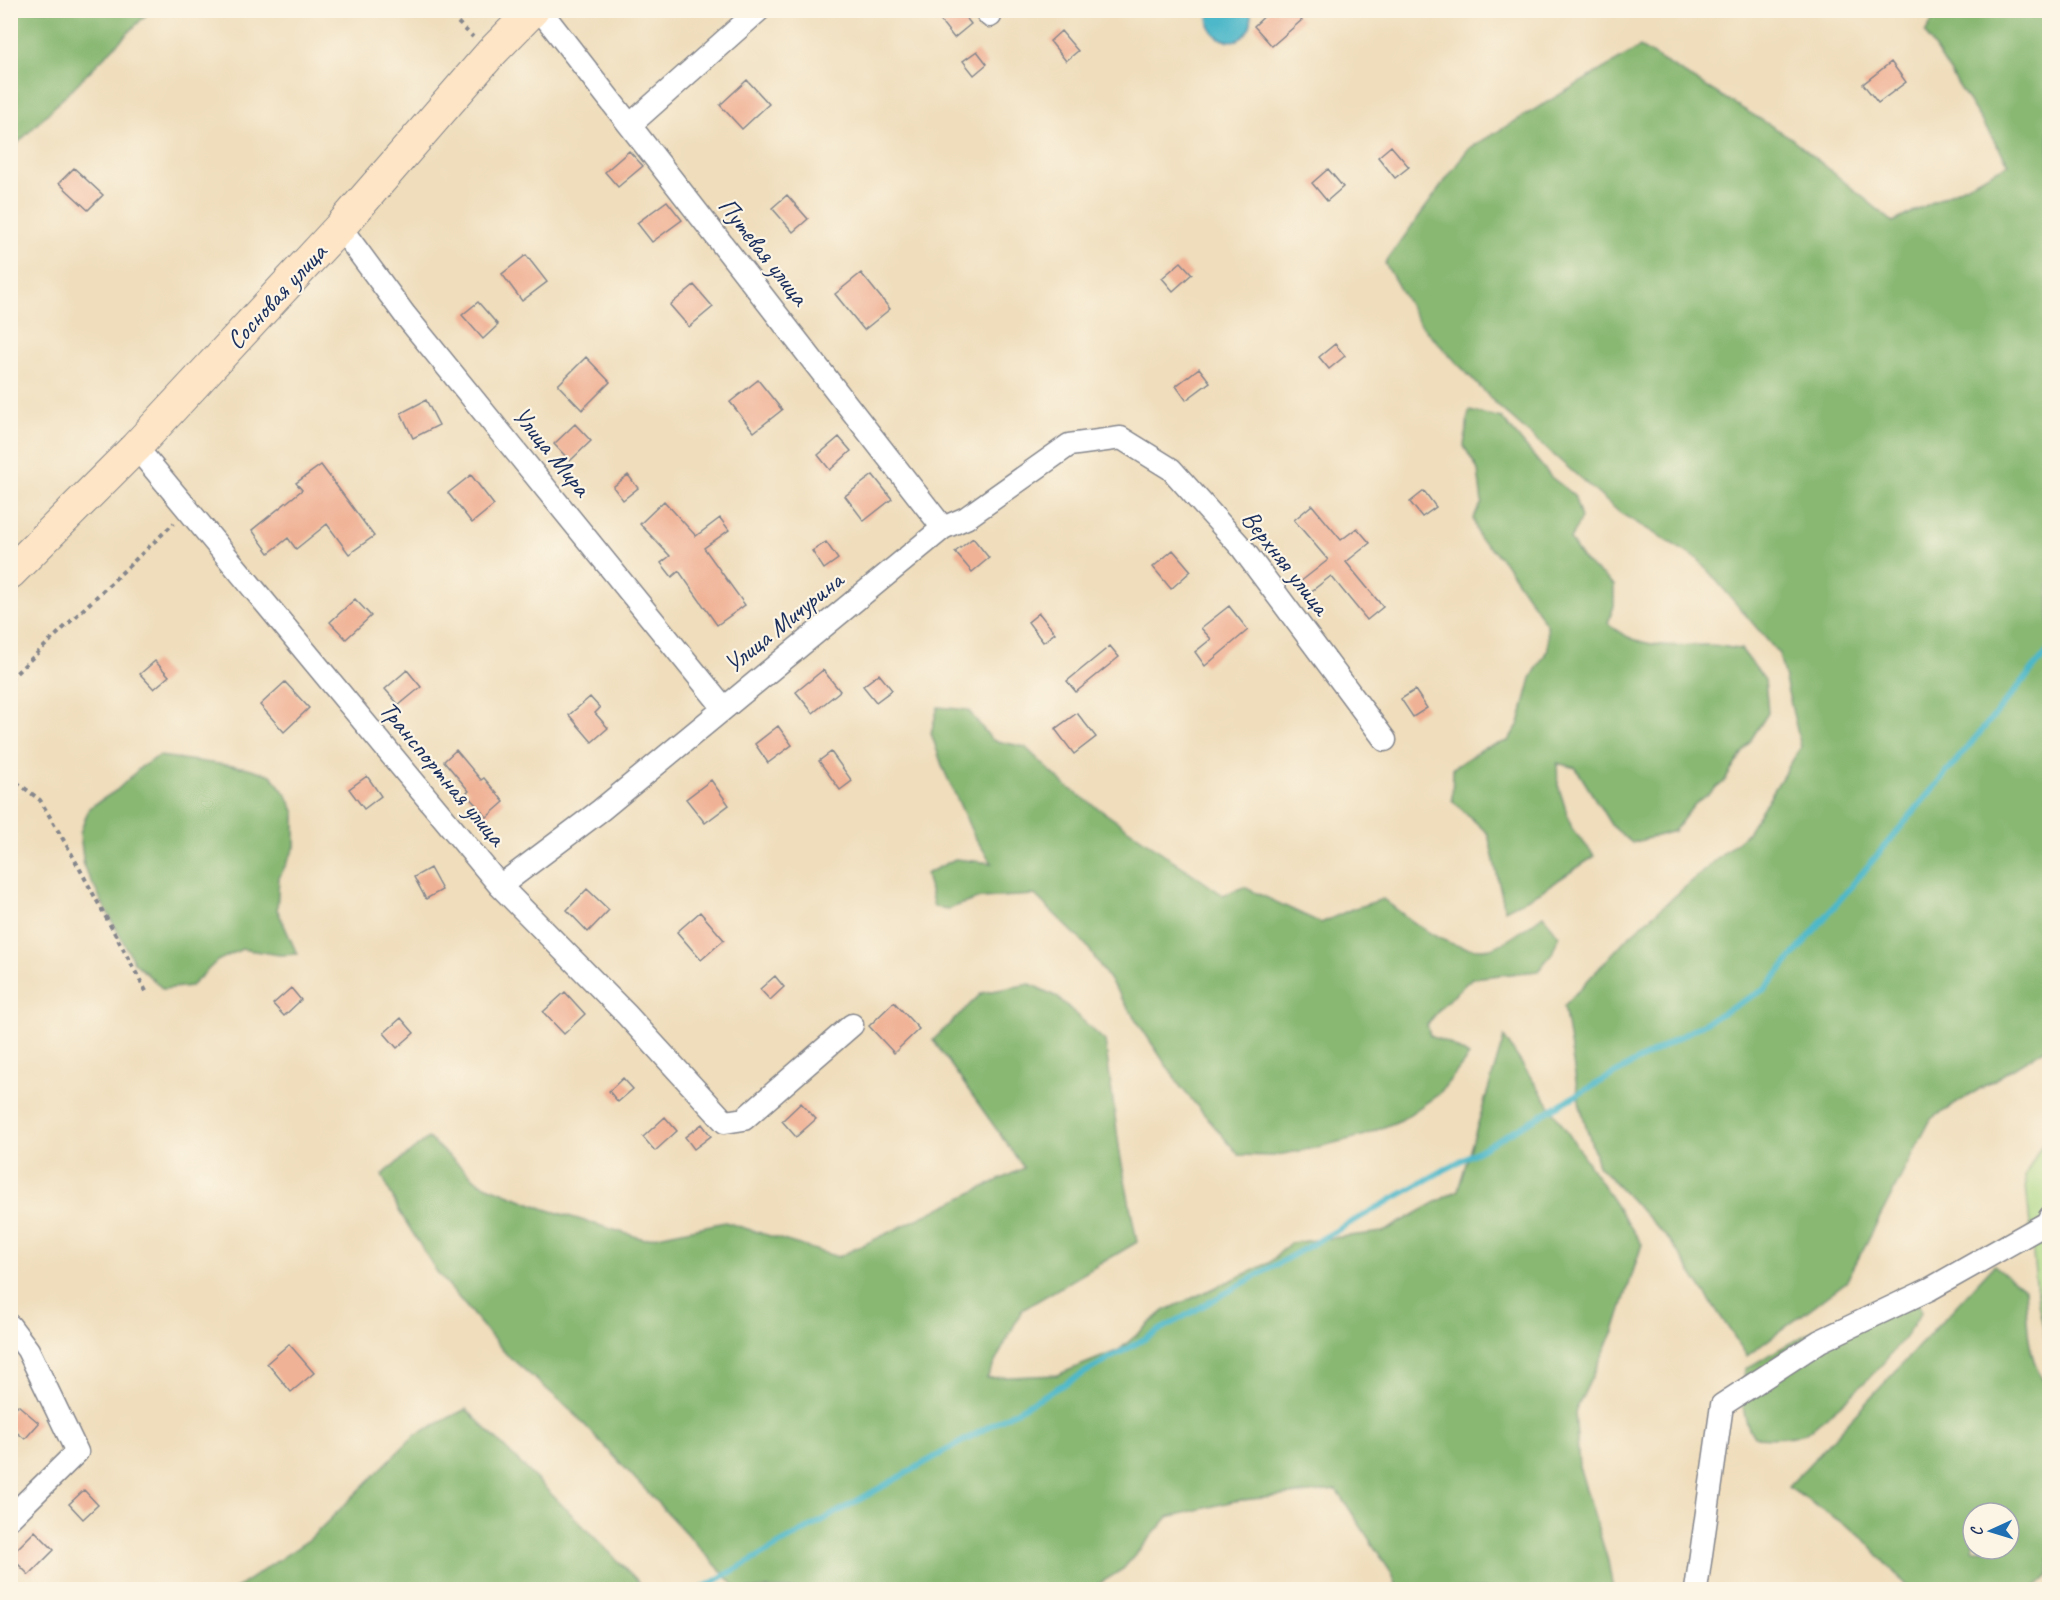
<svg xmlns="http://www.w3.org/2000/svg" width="2060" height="1600" font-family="Caveat,sans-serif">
  <rect width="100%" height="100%" fill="#fcf5e5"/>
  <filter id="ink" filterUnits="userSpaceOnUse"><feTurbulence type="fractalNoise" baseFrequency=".0167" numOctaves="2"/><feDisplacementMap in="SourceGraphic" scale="12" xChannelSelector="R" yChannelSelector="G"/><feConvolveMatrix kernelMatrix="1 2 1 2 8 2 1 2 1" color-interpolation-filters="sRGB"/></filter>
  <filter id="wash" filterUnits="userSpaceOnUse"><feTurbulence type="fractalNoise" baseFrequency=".008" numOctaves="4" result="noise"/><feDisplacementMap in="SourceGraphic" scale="24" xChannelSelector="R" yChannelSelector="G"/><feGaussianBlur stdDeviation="1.35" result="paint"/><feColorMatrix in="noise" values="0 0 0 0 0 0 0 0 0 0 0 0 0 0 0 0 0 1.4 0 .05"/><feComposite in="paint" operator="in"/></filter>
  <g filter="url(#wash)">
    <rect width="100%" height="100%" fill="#efddbb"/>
    <path fill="#abd784" stroke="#638371" stroke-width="1.5" d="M2049,1131V1356L2038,1303L2025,1176Z"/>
    <path fill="#88b872" stroke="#527468" stroke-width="1.5" fill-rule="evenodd" d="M11,10H150V11L11,150Z
      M1938,11H2049V1046L1931,1119L1846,1282L1747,1356L1671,1242L1598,1165L1580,1106L1564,1006L1627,938L1747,833L1801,747L1779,654L1698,559L1620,513L1501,409L1420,324L1385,263L1468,149L1640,47L1790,137L1893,222L2009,164L1925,33Z
      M1469,411L1502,418L1551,477L1574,495L1581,518L1570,540L1584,561L1614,585V606L1608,623C1636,650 1672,646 1708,645C1719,645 1730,648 1741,649L1765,680L1768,713L1724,782L1694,805L1674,831L1632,843L1611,825L1576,768L1557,763L1558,785L1572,829L1595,856L1540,892L1505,910L1488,834L1452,800L1453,768L1484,748L1508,741L1519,724L1531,678L1548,649L1547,625L1503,560L1479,538L1473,518L1482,503L1478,470L1464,446Z
      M938,707L968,710L992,740L1025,747L1066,786L1223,895L1244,887L1321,923L1352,909L1383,899C1413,922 1450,955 1491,948C1505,945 1531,924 1543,915L1559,936L1552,953L1538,971L1472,978L1443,1005L1427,1025L1430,1036L1448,1043L1469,1056L1439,1094L1401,1120L1362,1136L1314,1148L1273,1156L1239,1155L1180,1086L1087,946L1035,895L980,898L948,909L934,907L926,874L955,859L992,863L974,836L943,768L931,733Z
      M159,756L248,768L271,775L287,796L295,813V847L279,878L277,909L297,954L280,955L242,949L217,961L191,986L163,989L134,962L103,904L84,867L80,833L89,808L117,790L141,767Z
      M1030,984L1057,997L1105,1041L1120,1154L1137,1242L1022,1310L987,1378L1057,1375L1119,1350L1164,1311L1269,1263L1290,1243L1383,1232L1458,1190L1504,1037L1642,1244L1614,1331L1575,1412L1579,1466L1608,1561L1613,1589H1398L1392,1574L1337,1490L1234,1501L1168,1517L1123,1569L1091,1589H738L570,1409L506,1354L437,1272L399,1211L382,1175L428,1138L480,1183L545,1209L644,1239L725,1222L838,1257L1024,1168L933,1040L982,993Z
      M1994,1265L2025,1289C2028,1322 2025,1362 2050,1387L2049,1575L2034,1589H1909L1861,1535L1788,1487ZM1973,1513H2009V1549H1973Z
      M1897,1289H1915L1921,1312C1898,1352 1858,1391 1822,1420C1816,1424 1810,1431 1804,1433C1788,1439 1770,1438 1754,1437C1740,1417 1742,1392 1745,1369C1771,1354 1796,1339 1823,1326C1850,1314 1872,1308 1897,1289Z
      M466,1409L646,1589H235L310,1539L415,1435Z"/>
    <path fill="#4db8c9" stroke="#347494" stroke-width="1.5" d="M1210,11H1250C1254,23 1249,33 1238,40C1219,44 1204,30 1210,11Z"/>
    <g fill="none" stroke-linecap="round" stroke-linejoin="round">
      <path stroke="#4db8c9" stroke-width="6" d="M699,1590L1765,989L2050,649"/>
    </g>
    <g id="blocks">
      <path fill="#f0b296" d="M932,10H960L971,24L954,38Z
        M1271,10H1293L1302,20L1272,46L1254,26Z
        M1061,31L1078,51L1066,61L1050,41Z
        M977,51L987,64L974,75L963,61Z
        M1891,62L1906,82L1878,103L1863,84Z
        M747,80L769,104L742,129L720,105Z
        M1391,146L1409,167L1395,178L1378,157Z
        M629,151L643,166L618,187L605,172Z
        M74,168L103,195L88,210L59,183Z
        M1328,169L1343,187L1327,201L1312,183Z
        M787,195L808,219L793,232L772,208Z
        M667,201L682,220L652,242L637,223Z
        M526,255L547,282L522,301L502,274Z
        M1181,262L1192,274L1173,291L1162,278Z
        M861,273L890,309L864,330L835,294Z
        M694,285L713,307L689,327L670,305Z
        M478,302L498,325L483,339L462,315Z
        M1335,344L1345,356L1329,369L1319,357Z
        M586,357L610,382L582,410L558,385Z
        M1199,368L1210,382L1186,400L1176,386Z
        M758,380L782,410L754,432L730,402Z
        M426,400L439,425L413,438L401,413Z
        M575,424L591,441L570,461L554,444Z
        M839,437L851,451L830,470L818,455Z
        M321,465L374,536L349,554L327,524L296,549L288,538L269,553L252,530L302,490L296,483Z
        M471,475L494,505L472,523L448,493Z
        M628,475L638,488L623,500L613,487Z
        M873,475L892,499L864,521L845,496Z
        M1424,491L1436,507L1422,517L1410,502Z
        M664,501L696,536L720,518L729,530L704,548L745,605L717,625L679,571L672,577L661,563L670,556L640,524Z
        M1312,505L1341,540L1357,528L1370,543L1346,562L1383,607L1367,620L1331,576L1309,593L1300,582L1328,560L1294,520Z
        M973,538L989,558L972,572L955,552Z
        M826,542L838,559L824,569L812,551Z
        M1173,550L1191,571L1171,589L1153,567Z
        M355,599L371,616L346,639L330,622Z
        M1229,606L1248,630L1205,666L1195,652L1211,639L1201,628Z
        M1039,613L1055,633L1043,642L1028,622Z
        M1110,646L1119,657L1076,692L1067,681Z
        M155,661L169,676L154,689L140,674Z
        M407,670L421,687L399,705L385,689Z
        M823,670L840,691L813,713L796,692Z
        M879,674L892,690L876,702L863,686Z
        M285,682L309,708L284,732L260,705Z
        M1415,690L1427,708L1413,717L1401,699Z
        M590,697L600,708L595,713L608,728L592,742L569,715Z
        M1077,713L1096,737L1074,754L1055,729Z
        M778,726L792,745L768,763L755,744Z
        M456,750L481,780L484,778L504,802L487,817L466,794L469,791L444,761Z
        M831,752L852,781L840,790L819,761Z
        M367,776L381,796L364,809L349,789Z
        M711,780L729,805L705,823L686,799Z
        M430,868L442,890L426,899L414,877Z
        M587,889L609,910L588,932L567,910Z
        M700,912L724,940L701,960L677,932Z
        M775,976L784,987L770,1000L760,989Z
        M291,988L301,1000L284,1016L273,1004Z
        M565,992L585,1014L564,1034L543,1012Z
        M894,1002L919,1029L894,1053L869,1026Z
        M401,1018L414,1033L397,1048L384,1033Z
        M623,1078L633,1089L618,1102L609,1091Z
        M801,1103L816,1119L796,1137L782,1121Z
        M665,1117L677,1131L655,1151L643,1137Z
        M702,1124L711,1136L694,1149L685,1137Z
        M289,1344L314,1373L291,1392L267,1363Z
        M18,1405L39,1423L25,1439L10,1427V1413Z
        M84,1490L98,1505L83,1519L69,1504Z
        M35,1531L54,1550L29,1575L10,1556Z"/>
    </g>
  </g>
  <g filter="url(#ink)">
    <use href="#blocks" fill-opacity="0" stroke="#85868c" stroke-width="1.5"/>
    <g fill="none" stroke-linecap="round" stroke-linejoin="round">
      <g stroke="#85868c" stroke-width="25">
        <path id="street" d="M540,10L943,528
          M985,10L990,16
          M630,125L759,10
          M340,227L405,315L724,708
          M136,447L500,886L626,1014L725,1122L744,1119L852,1025
          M500,886L601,810L943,528L966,518L1069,445L1121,438L1171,469L1242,548L1385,740
          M10,1326L28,1350L77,1452L10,1518
          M1696,1590L1722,1405L1820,1341L1930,1289L2047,1223L2050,1217"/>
      </g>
      <g stroke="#85868c" stroke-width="34">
        <path id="secondary" d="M10,573L136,447L340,227L491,53L533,10"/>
      </g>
      <path stroke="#85868c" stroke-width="4" stroke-dasharray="4.5 4.5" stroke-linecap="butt" d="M445,10L473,37
        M10,679L174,523
        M10,777L40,800L70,851L147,993"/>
      <use href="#street" stroke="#fff" stroke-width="22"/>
      <use href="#secondary" stroke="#fde5c5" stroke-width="32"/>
    </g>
  </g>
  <g text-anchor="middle" stroke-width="4.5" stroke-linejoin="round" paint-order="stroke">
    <g font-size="26" fill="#1b2f5e" stroke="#fcf5e5">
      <text transform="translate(764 251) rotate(52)" y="9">Путевая улица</text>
      <text transform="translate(276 296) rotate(-47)" y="9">Сосновая улица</text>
      <text transform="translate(552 451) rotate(51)" y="9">Улица Мира</text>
      <text transform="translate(1286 562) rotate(52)" y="9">Верхняя улица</text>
      <text transform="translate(783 622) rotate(-39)" y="9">Улица Мичурина</text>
      <text transform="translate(443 773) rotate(50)" y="9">Транспортная улица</text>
    </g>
  </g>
  <rect width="2060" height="1600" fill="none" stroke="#fcf5e5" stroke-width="36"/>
  <g transform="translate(1991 1531) rotate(266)"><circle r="28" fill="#fcf5e5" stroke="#a2a6af" stroke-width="1.5"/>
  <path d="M0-4.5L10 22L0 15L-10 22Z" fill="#1f6fb2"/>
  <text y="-9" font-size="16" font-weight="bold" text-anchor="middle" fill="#1b2f5e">С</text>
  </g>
</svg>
